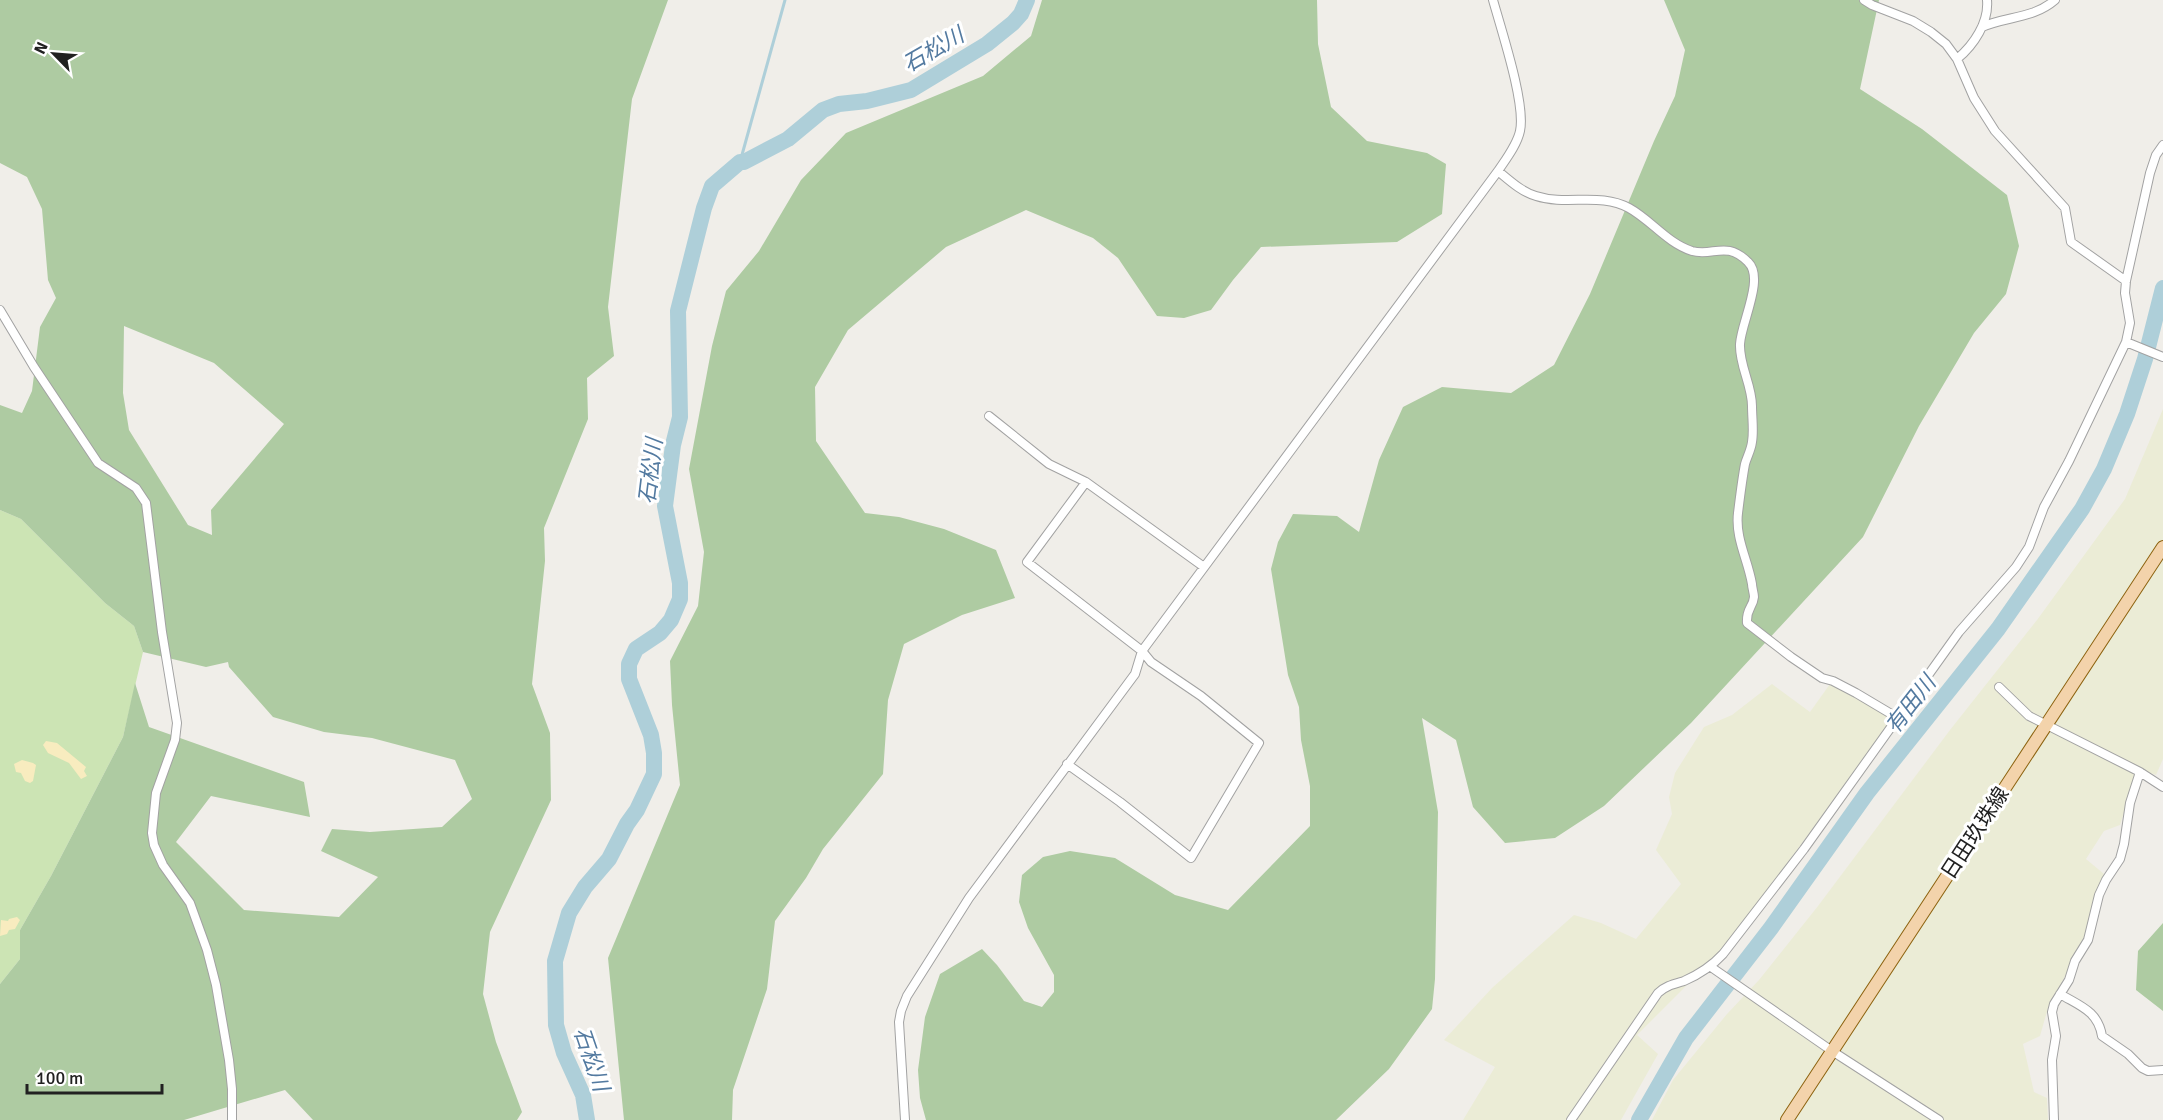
<svg xmlns="http://www.w3.org/2000/svg" width="2163" height="1120" font-family="Signika,'Noto Sans JP',sans-serif">
  <rect width="100%" height="100%" fill="#f0eee9"/>
  <path fill="#ebecd6" d="M2163,409V759L2156,775L2142,770L2136,773L2120,825L2104,831L2086,859L2104,874L2088,933L2048,1008L2040,1036L2023,1044L2034,1092L2047,1098L2048,1120H1652L1673,1080L1727,1014L1759,980L1818,906L1950,730L2037,620L2125,499Z
    M1772,684L1810,712L1830,684L1893,719L1745,921L1711,961L1637,1035L1658,1054L1621,1120H1463L1495,1067L1444,1040L1492,988L1574,915L1601,923L1636,939L1681,884L1656,850L1672,814L1669,797L1675,773L1704,727L1732,715Z"/>
  <path fill="#cce4b4" d="M0,510L21,519L105,603L134,626L143,652L123,737L51,876L20,930V959L0,984Z"/>
  <path fill="#aecba2" fill-rule="evenodd" d="M0,0H668L632,99L608,307L614,356L587,378L588,419L544,528L545,561L532,684L550,733L551,800L490,932L483,994L496,1042L522,1112L517,1120H313L285,1090L184,1120H0V984L20,959V930L51,876L123,737L135,683L149,727L304,782L310,817L211,796L176,842L244,910L339,917L378,877L321,851L332,829L370,832L442,827L472,799L455,760L372,738L324,732L273,717L229,667L228,662L206,667L143,652L134,626L105,603L21,519L0,510V405L22,413L32,391L40,327L56,298L48,280L42,209L27,177L0,163ZM124,326L214,363L284,424L211,510L212,535L188,525L129,430L123,393Z
    M1042,0H1317L1318,44L1331,107L1367,141L1427,153L1446,164L1442,214L1397,242L1261,247L1233,280L1211,310L1184,318L1157,316L1118,258L1093,238L1026,210L946,247L848,330L815,387L816,441L865,513L899,517L944,529L996,550L1015,598L962,615L904,644L888,700L883,774L823,849L806,878L775,921L767,989L733,1090L732,1120H624L608,958L680,785L672,705L670,661L698,606L704,552L689,469L712,346L726,291L759,251L801,180L846,133L983,76L1031,36Z
    M1664,0H1879L1860,89L1922,129L2007,195L2019,246L2006,294L1974,333L1919,426L1863,537L1691,723L1604,806L1555,838L1505,843L1473,807L1456,740L1422,718L1438,812L1435,979L1432,1009L1389,1069L1336,1120H926L920,1098L918,1070L925,1017L940,974L982,949L997,965L1024,1001L1042,1007L1054,992V975L1028,928L1019,902L1022,875L1043,857L1070,851L1115,858L1175,895L1228,910L1310,826V786L1301,740L1299,707L1288,675L1271,569L1278,542L1293,514L1337,516L1359,532L1379,460L1403,407L1442,387L1511,393L1554,365L1590,294L1654,141L1675,96L1685,50Z
    M2163,923V1011L2136,990L2138,951Z"/>
  <path fill="#f8ecbf" d="M46,741L57,743L86,767L84,771L87,776L81,779L69,763L48,753L43,745Z
    M22,760L33,763L36,765L33,781L30,783L25,781L21,773L16,772L14,764Z
    M17,917L20,920L15,929L9,930L7,934L0,936L1,920L8,921L9,919Z"/>
  <g fill="none" stroke-linecap="round" stroke-linejoin="round">
    <path stroke="#aecfd9" stroke-width="3" d="M740,162L785,0"/>
    <path stroke="#aecfd9" stroke-width="16" d="M587,1120L583,1095L564,1053L556,1025L555,961L569,913L585,887L609,859L627,824L637,810L654,774V753L651,735L629,679V664L636,649L660,633L671,620L680,599V583L665,506L673,445L680,417L678,311L704,208L712,186L740,162H744L788,139L823,110L839,104L867,101L911,90L987,44L1013,23L1021,14L1027,0
      M1639,1120L1686,1038L1771,928L1867,793L1998,629L2082,509L2104,469L2127,414L2145,359L2163,288"/>
    <g stroke="#a2a2a2" stroke-width="10">
      <path id="street" d="M1864,0L1872,5L1913,21L1931,32L1946,44L1957,59L1974,98L1995,131L2065,208L2071,242L2126,281
        M1982,27C2007,16 2033,19 2055,0
        M1957,59C1974,45 1989,22 1987,0
        M1498,171C1510,181 1522,192 1536,196C1567,206 1600,192 1629,208C1651,220 1667,243 1692,251C1713,257 1726,240 1748,262C1765,278 1741,323 1740,344C1739,365 1752,385 1752,406C1752,418 1754,431 1752,442C1751,450 1747,457 1745,464C1742,480 1740,497 1738,513C1735,538 1748,560 1752,584C1752,588 1754,593 1754,597C1753,608 1746,608 1747,623L1791,657L1822,678L1833,681L1856,693L1898,718
        M0,310L34,367L98,463L136,488L146,503L162,632L177,723L175,740L156,793L152,833L154,845L163,865L190,903L207,950L216,985L229,1060L232,1089V1120
        M2126,342L2163,357
        M989,416L1049,464L1086,482L1204,567
        M1999,687L2029,716L2140,772L2163,787
        M1067,764L1120,802L1191,858L1259,743L1201,696L1151,662L1142,651L1027,562L1086,482
        M1711,967L1832,1051L1939,1120
        M2060,994C2080,1006 2098,1011 2102,1036L2128,1054L2142,1068L2148,1071L2163,1070
        M905,1120L899,1022L901,1011L907,996L969,898L1135,674L1142,651L1498,171C1506,159 1517,145 1520,131C1526,104 1501,29 1493,0
        M1571,1120L1658,993C1665,986 1674,984 1684,981C1700,974 1712,966 1723,954L1804,849L1959,632L2016,567L2029,547L2044,507L2069,461L2126,342L2130,323L2125,293L2126,281L2150,173L2156,155L2163,145
        M2054,1120L2052,1060L2056,1036L2052,1012L2054,1004L2069,980L2075,961L2088,940L2099,895L2106,880L2120,859L2124,844L2130,803L2140,772"/>
    </g>
    <g stroke="#8d6310" stroke-width="14">
      <path id="primary" d="M1787,1120L2163,547"/>
    </g>
    <use href="#street" stroke="#fff" stroke-width="8"/>
    <use href="#primary" stroke="#f3d3ab" stroke-width="12"/>
  </g>
  <g text-anchor="middle" stroke-width="6" stroke-linejoin="round" paint-order="stroke">
    <g font-size="21" fill="#212121" stroke="#fff">
      <text transform="translate(1975 833) rotate(-57)" y="7">日田玖珠線</text>
    </g>
    <g font-size="22" font-style="italic" fill="#537aa0" stroke="#fff">
      <text transform="translate(933 49) rotate(-30)" y="8">石松川</text>
      <text transform="translate(650 471) rotate(-83)" y="8">石松川</text>
      <text transform="translate(1910 704) rotate(-52)" y="8">有田川</text>
      <text transform="translate(592 1059) rotate(71)" y="8">石松川</text>
    </g>
  </g>
  <g transform="translate(54 54) rotate(295)" stroke="#ffffff" stroke-width="4.5" paint-order="stroke">
  <path d="M0-4.5L10 22L0 15L-10 22Z" fill="#212121"/>
  <text y="-9" font-size="16" font-weight="bold" text-anchor="middle" fill="#212121">N</text>
  </g>
  <path d="M27 1084v9h135v-9" fill="none" stroke="#212121" stroke-width="3"/>
  <text x="36" y="1084" font-size="18" fill="#212121" stroke="#ffffff" stroke-width="4.5" paint-order="stroke">100 m</text>
</svg>
